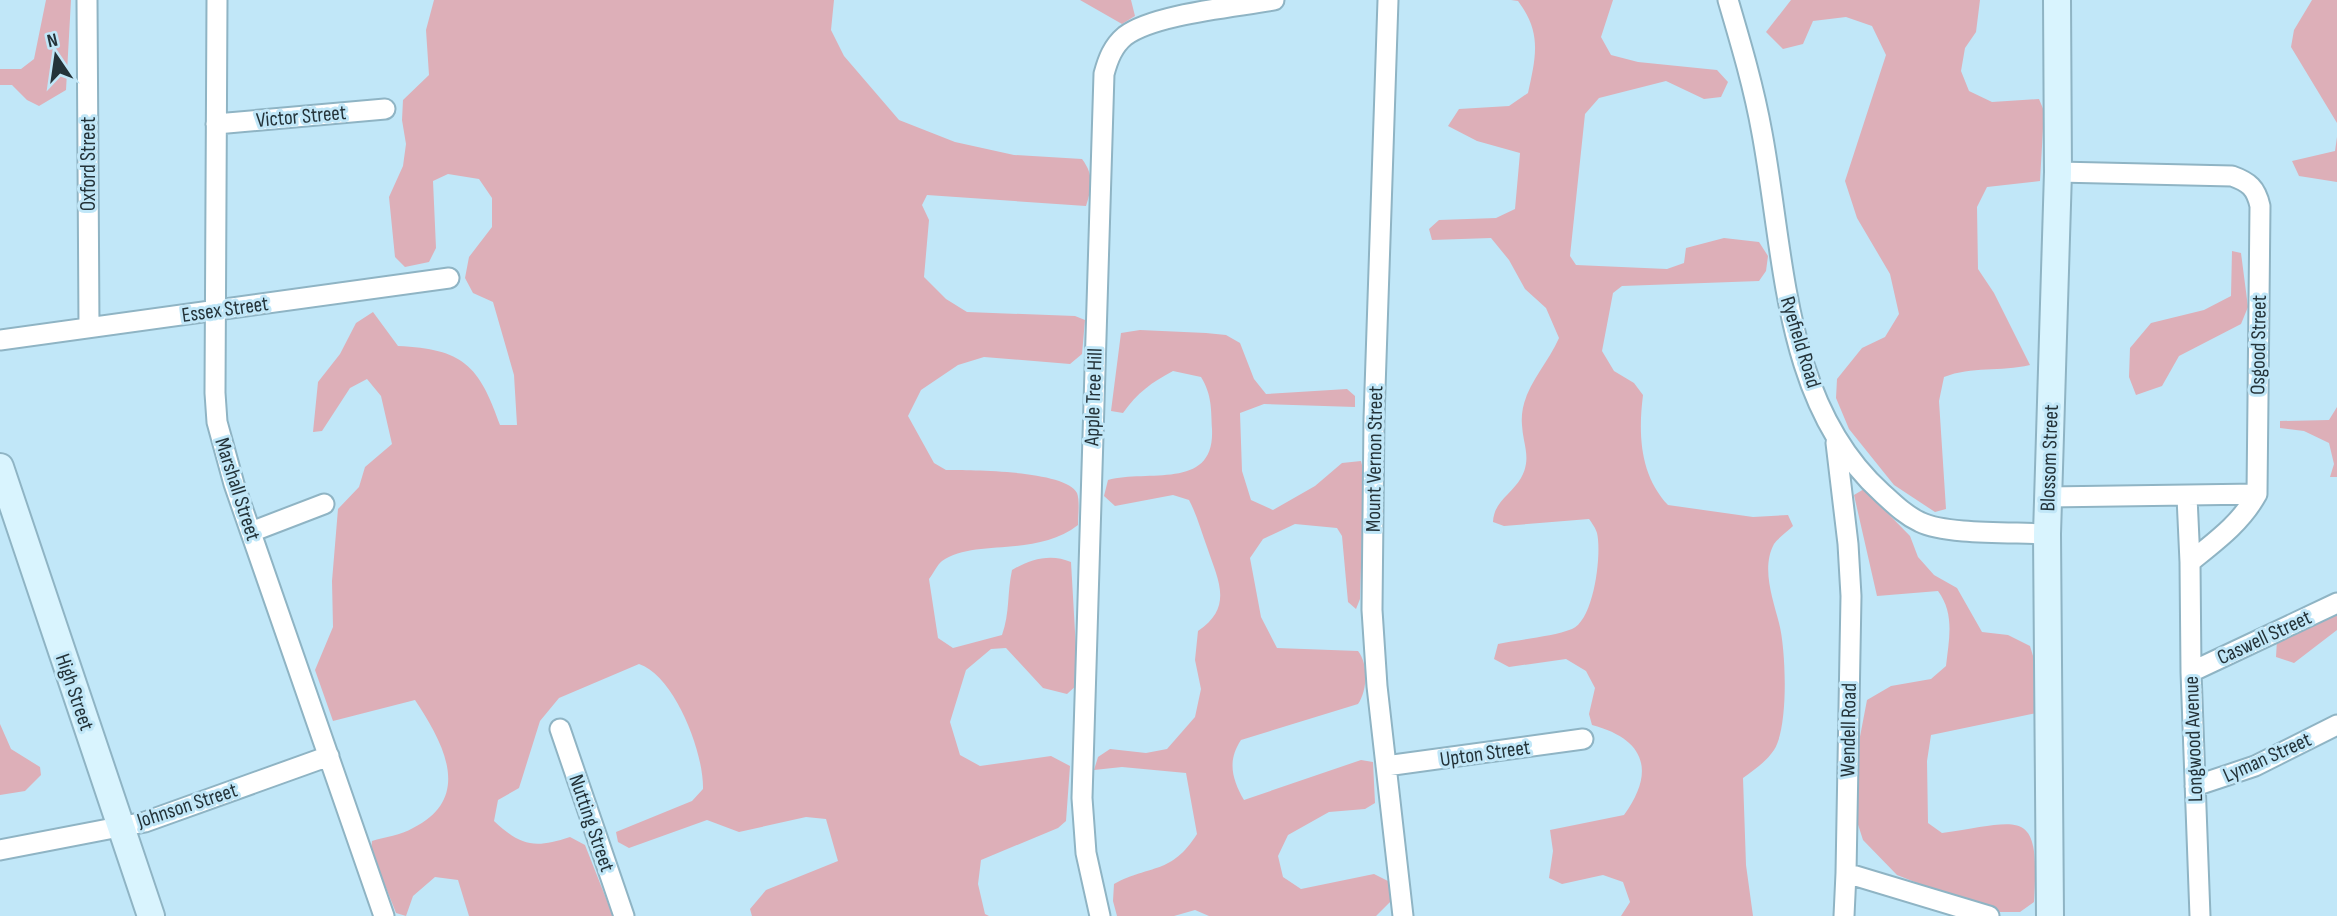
<svg xmlns="http://www.w3.org/2000/svg" width="2337" height="916" font-family="'Sofia Sans Condensed',sans-serif">
  <rect width="100%" height="100%" fill="#c1e7f8"/>
  <path fill="#ddafb8" d="M46,0H71L66,90L39,106L27,100L12,85H0V69H21L34,59Z
    M434,0H834L831,30L844,56L899,120L955,142L1014,155L1082,159C1094,175 1092,187 1086,206L927,195L922,205L929,220L924,277L946,299L967,312L1075,316L1085,320L1082,354L1070,364L984,357L958,365L921,390L908,416L934,463L946,470C969,470 1066,470 1077,493C1080,501 1078,516 1078,525C1036,558 974,538 942,561C937,565 933,574 929,579L938,638L953,648L1002,635C1010,613 1007,593 1012,570C1030,559 1051,553 1071,562L1078,684L1067,694L1043,688L1006,648L991,649L966,670L950,722L960,755L980,766L1051,756L1070,766L1066,821L1058,828L981,860L978,884L985,914L989,916H752L750,909L766,890L838,861L826,819L806,817L739,832L707,820L629,848L618,842L616,832L692,801L703,789C704,753 675,676 639,664L559,698L540,721L519,788L498,800L494,821C521,846 534,849 570,837L585,845L613,916H469L458,880L435,877L413,896L406,916L396,913L371,850L372,841C385,837 401,835 413,828C474,798 443,742 415,700L333,721L315,670L333,627L332,581L338,509L359,487L365,467L392,444L381,396L367,379L350,388L322,431L313,432L318,382L340,354L356,323L373,312L398,346C463,349 479,365 500,425H517L514,375L493,302L473,293L465,278L469,257L492,227V198L479,179L448,174L433,181L436,248L429,262L405,267L395,257L389,197L403,166L406,144L402,120L403,100L429,75L426,30Z
    M1080,0H1131L1135,16L1122,24Z
    M1511,0H1613L1601,37L1611,55L1638,62L1717,70L1728,82L1721,97L1704,99L1666,81L1599,98L1585,114L1570,256L1576,265L1667,269L1684,263L1686,248L1724,238L1759,242L1768,256L1766,271L1759,281L1622,286L1613,293L1602,351L1614,371L1634,383L1643,395C1638,435 1640,475 1668,505L1753,517L1788,515L1793,526C1788,531 1778,538 1774,544C1761,568 1773,599 1779,623C1786,649 1789,727 1774,750C1766,762 1754,770 1743,778L1746,865L1753,916H1621L1630,902L1623,882L1603,875L1562,884L1549,878L1553,851L1550,830L1624,815C1656,771 1645,739 1592,725L1589,714L1595,688L1586,671L1566,659L1509,667L1494,659L1498,644C1520,639 1552,637 1572,629C1594,620 1602,554 1597,533C1596,529 1592,523 1589,519L1504,526L1493,522C1494,501 1511,495 1521,478C1532,458 1523,445 1522,425C1519,391 1546,368 1559,338L1546,308L1525,289L1509,260L1491,238L1432,240L1429,229L1439,220L1496,218L1515,209L1520,153L1477,141L1448,126L1459,109L1509,106L1528,93C1536,56 1542,33 1518,1Z
    M1791,0H1980L1976,32L1965,48L1961,71L1969,91L1992,102L2039,99L2044,111L2040,181L1987,187L1977,207L1978,269L1994,293L2030,365C2000,372 1972,366 1944,377L1939,401L1946,509L1935,512L1894,485L1849,429L1836,398L1837,379L1862,348L1885,337L1899,314L1890,274L1857,218L1845,181L1886,55L1872,26L1846,17L1813,21L1803,44L1783,49L1766,32Z
    M2312,0H2337V123L2291,47L2294,30Z
    M2337,137V182L2299,176L2292,161L2335,151Z
    M2232,251L2241,253L2248,307L2241,324L2179,356L2162,386L2136,395L2129,377L2130,348L2151,323L2204,310L2231,296Z
    M1140,330L1206,333L1226,335L1240,343L1254,379L1266,394L1347,389L1355,396V407L1264,404L1240,413L1242,471L1251,500L1273,510L1315,486L1342,463L1361,461L1364,473L1360,599L1356,609L1348,602L1342,536L1337,528L1295,524L1263,539L1250,558L1261,617L1277,648L1358,651C1369,665 1367,691 1358,704L1241,740C1227,761 1232,779 1244,800L1361,760L1373,762L1375,803L1365,809L1329,812L1288,835L1278,856L1283,877L1301,889L1374,874L1388,881L1391,901L1376,916H1209L1195,910L1174,916H1117L1113,901L1114,884C1151,864 1171,875 1197,834L1186,773L1122,767L1094,770L1098,757L1110,749L1146,753L1167,749L1195,717L1201,689L1195,660L1198,631C1234,607 1218,580 1207,547C1201,531 1197,515 1189,500L1173,495L1115,506L1104,496L1108,480C1149,469 1215,491 1212,429C1211,409 1212,395 1201,377L1173,371C1152,382 1137,393 1123,413L1111,411L1121,333Z
    M2337,407V477H2330L2334,464L2329,443L2304,431L2280,428V421L2329,420Z
    M1864,489L1910,536L1918,557L1934,575L1957,588L1982,632L2008,635L2030,646L2036,666L2037,713L1931,735L1927,761L1928,823L1942,833C2024,821 2040,806 2034,902L2020,912H1991L1897,875L1863,840L1852,806L1858,747L1867,700L1891,686L1931,679L1946,666C1949,639 1955,614 1938,591L1877,596L1854,495Z
    M2337,612V630L2294,663L2276,657L2277,640Z
    M0,724L11,749L40,767L41,775L25,791L0,795Z"/>
  <g fill="none" stroke-linecap="round" stroke-linejoin="round">
    <g stroke="#8fb4c4" stroke-width="23">
      <path id="street" d="M87,0L89,327
        M217,0L215,393L217,422L234,484L384,916
        M1388,0L1374,419L1372,610L1377,686L1403,916
        M1728,0C1741,44 1754,88 1762,133C1785,256 1783,404 1882,493C1894,504 1905,515 1920,522C1946,535 2015,532 2047,534
        M216,124L385,109
        M0,340L449,278
        M1836,443L1848,544L1851,596L1846,873L1989,916
        M2048,497L2257,494L2260,206C2256,188 2249,182 2232,176L2058,172
        M2187,497L2190,562
        M251,532L324,504
        M2191,672L2337,603
        M560,729L624,916
        M1386,766L1583,739
        M2195,786L2255,766L2337,725
        M0,850L145,822L329,756
        M1100,916L1086,853L1082,798L1104,74C1108,59 1113,46 1125,36C1154,14 1236,7 1274,0
        M1844,916L1846,873
        M2200,916L2191,672L2190,562C2216,541 2241,523 2257,494"/>
    </g>
    <g stroke="#8fb4c4" stroke-width="30">
      <path id="secondary" d="M0,467L151,916
        M2050,916L2047,534L2058,172L2057,0"/>
    </g>
    <use href="#street" stroke="#fff" stroke-width="19"/>
    <use href="#secondary" stroke="#d9f4fe" stroke-width="26"/>
  </g>
  <g text-anchor="middle" stroke-width="6" stroke-linejoin="round" paint-order="stroke">
    <g font-size="21" fill="#243339" stroke="#c1e7f8">
      <text transform="translate(301 116) rotate(-5)" y="7">Victor Street</text>
      <text transform="translate(88 164) rotate(-90)" y="7">Oxford Street</text>
      <text transform="translate(225 309) rotate(-8)" y="7">Essex Street</text>
      <text transform="translate(1801 342) rotate(73)" y="7">Ryefield Road</text>
      <text transform="translate(2258 345) rotate(-89)" y="7">Osgood Street</text>
      <text transform="translate(1093 397) rotate(-88)" y="7">Apple Tree Hill</text>
      <text transform="translate(2049 458) rotate(-88)" y="7">Blossom Street</text>
      <text transform="translate(1374 459) rotate(-89)" y="7">Mount Vernon Street</text>
      <text transform="translate(238 489) rotate(72)" y="7">Marshall Street</text>
      <text transform="translate(2264 637) rotate(-25)" y="7">Caswell Street</text>
      <text transform="translate(75 692) rotate(71)" y="7">High Street</text>
      <text transform="translate(1848 730) rotate(-89)" y="7">Wendell Road</text>
      <text transform="translate(2193 739) rotate(-92)" y="7">Longwood Avenue</text>
      <text transform="translate(1485 753) rotate(-8)" y="7">Upton Street</text>
      <text transform="translate(2267 757) rotate(-24)" y="7">Lyman Street</text>
      <text transform="translate(187 805) rotate(-18)" y="7">Johnson Street</text>
      <text transform="translate(592 823) rotate(71)" y="7">Nutting Street</text>
    </g>
  </g>
  <g transform="translate(56 56) rotate(347)" stroke="#c1e7f8" stroke-width="5" paint-order="stroke">
  <path d="M0-5L12 26L0 18L-12 26Z" fill="#243339"/>
  <text y="-10" font-size="19" font-weight="bold" text-anchor="middle" fill="#243339">N</text>
  </g>
</svg>
